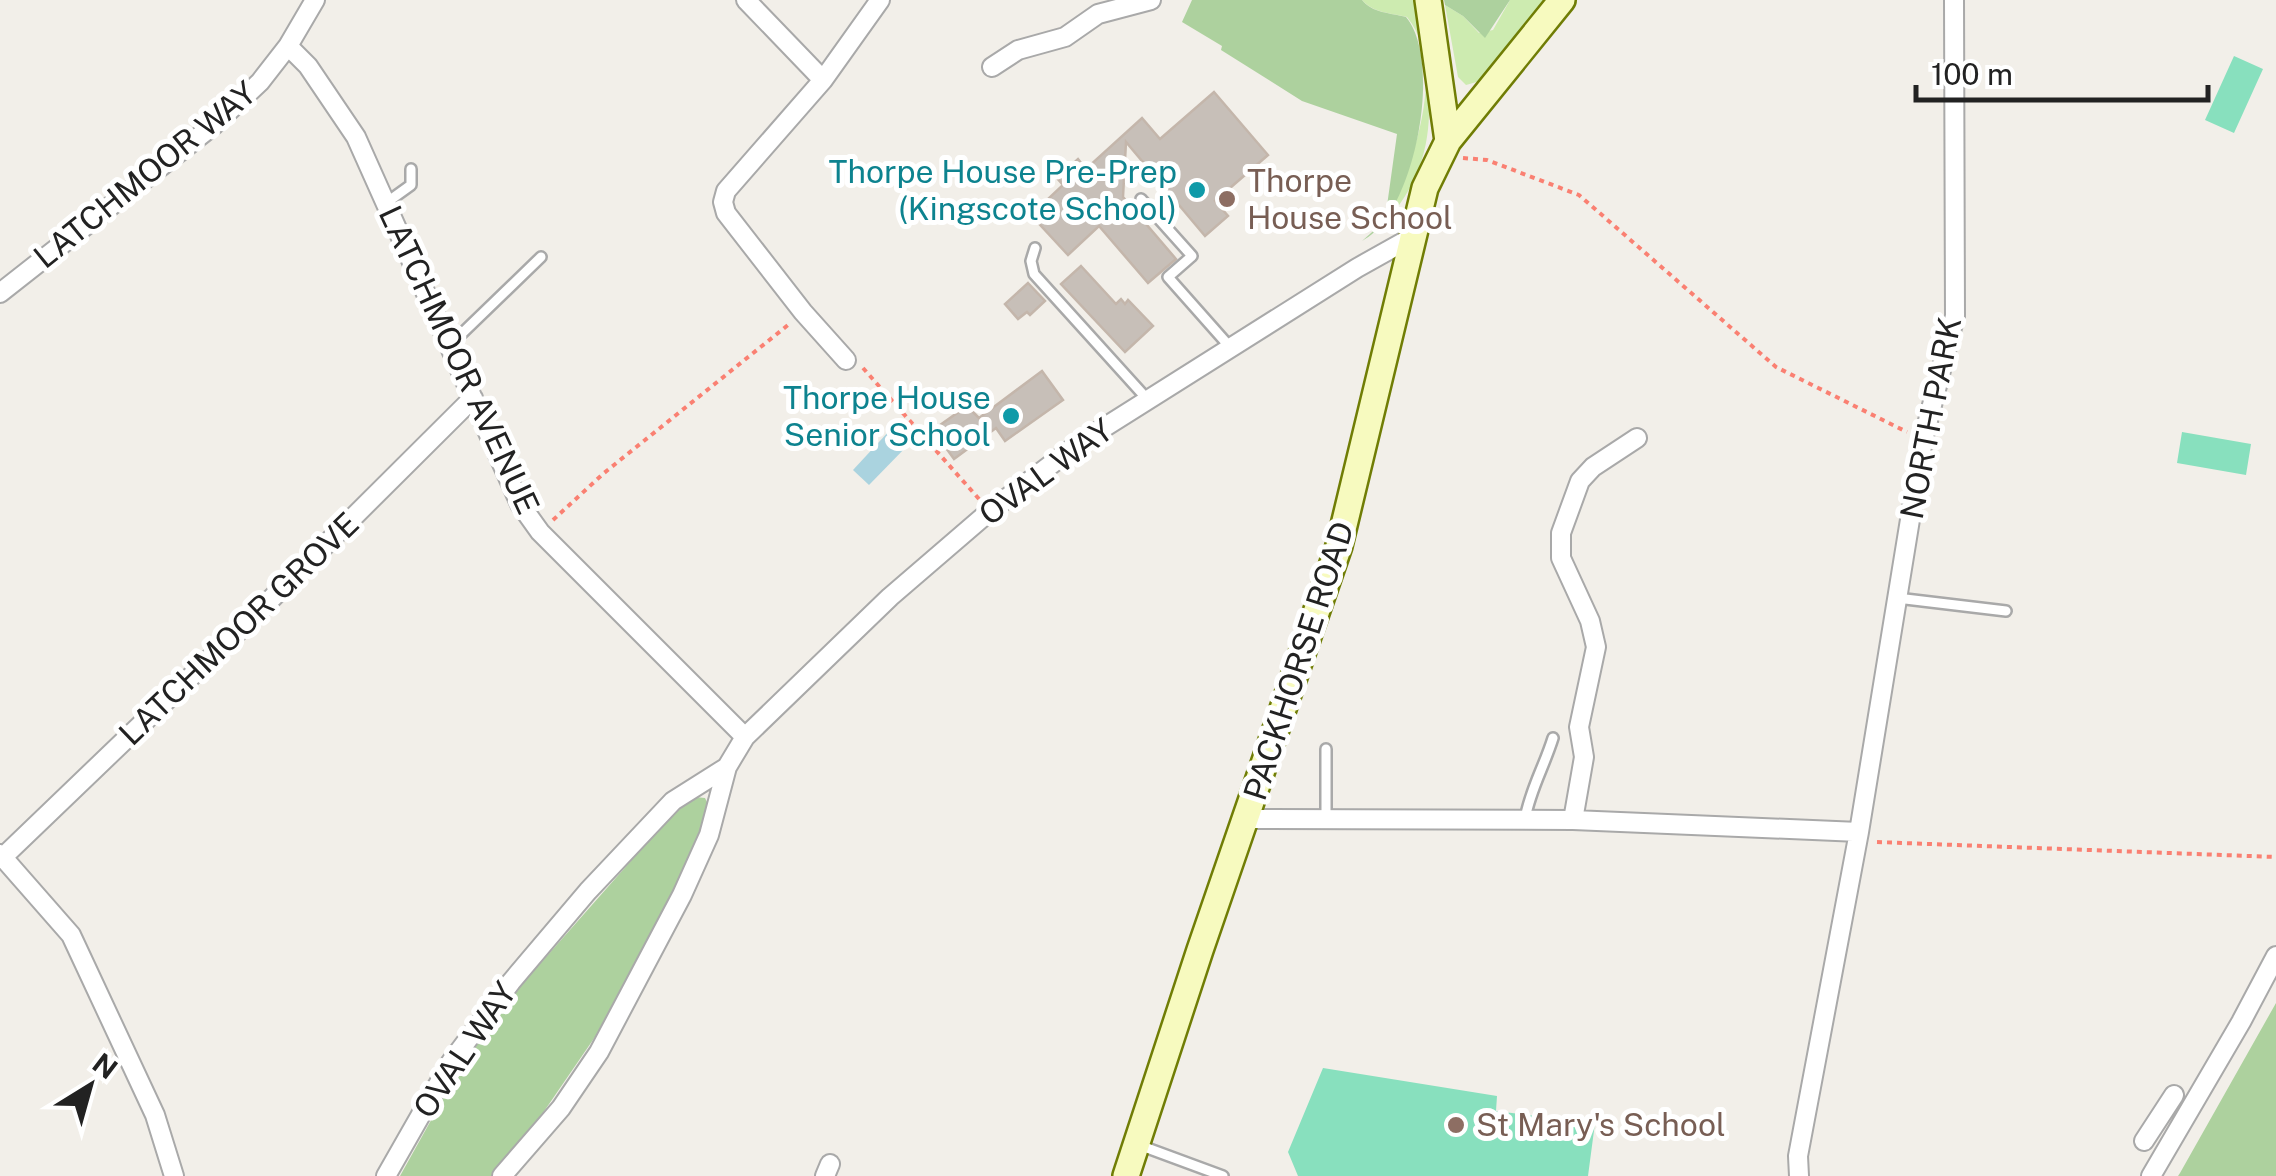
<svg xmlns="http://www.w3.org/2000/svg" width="2276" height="1176" font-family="'Public Sans',sans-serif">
  <rect width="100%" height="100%" fill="#f2efe9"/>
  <path fill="#cdebb0" d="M1362,0H1417C1429,86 1448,154 1383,225C1410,173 1450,69 1407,17C1391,13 1373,13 1362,0Z
    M1510,0H1544L1480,81L1466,85L1458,77L1445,5L1463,16L1479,33L1493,30Z"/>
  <path fill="#add19e" d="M1192,0H1362C1372,13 1391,13 1406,17C1444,62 1414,216 1362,241L1380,225L1386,213L1397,134L1302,101L1221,50L1222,46L1182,22Z
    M1444,0H1510L1485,38L1463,16L1445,5Z
    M695,797L705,798L710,808L679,884L610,1015L536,1123L492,1176H400L459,1070L516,991L637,854L674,814Z
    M2276,1003V1176H2178L2180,1173Z"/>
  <path fill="#88e0be" d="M2234,56L2263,69L2234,133L2205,120Z
    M2182,432L2251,444L2246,475L2177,463Z
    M1323,1068L1497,1096L1496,1111L1595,1123L1588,1176H1298L1288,1152Z"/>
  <path fill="#aad3df" d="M891,429L908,445L869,485L853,470Z"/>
  <path fill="#c7bfb8" stroke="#c4b6ab" stroke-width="2.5" d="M1214,92L1268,155L1215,201L1228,216L1205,236L1126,142L1123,197L1176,259L1148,283L1099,226L1068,255L1031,215L1063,185L1057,178L1078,159L1086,169L1142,118L1160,139Z
    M1081,266L1116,304L1121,299L1125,304L1128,300L1153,326L1125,352L1061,284Z
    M1028,283L1045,301L1030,315L1027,312L1018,319L1005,304Z
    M1042,371L1063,400L1005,441L996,428L954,459L933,430L967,406L979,418Z"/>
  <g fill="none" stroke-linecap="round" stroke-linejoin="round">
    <g stroke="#a9a9a9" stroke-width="14">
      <path id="lane" d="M1141,199L1192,256L1168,277L1230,347
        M386,203L411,185V169
        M1035,248L1031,261L1034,274L1148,400
        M450,345L541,257
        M1897,598L2006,611
        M1326,819V749
        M1525,819C1530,790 1544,767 1553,738
        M1139,1145L1223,1176"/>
    </g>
    <g stroke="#a9a9a9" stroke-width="22">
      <path id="street" d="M746,0L823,80
        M288,46L308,66L356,137L520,504L540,532L745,737
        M992,67L1018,50L1065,37L1098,14L1151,0
        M0,293L215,124L260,82L288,46L315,0
        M846,360L803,312L726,213L723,202L726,191L823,80L880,0
        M1247,819L1573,820L1859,832
        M1573,820L1584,757L1579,727L1596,647L1590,621L1561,558V533L1580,481L1593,467L1637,438
        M0,854L71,935L155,1115L174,1176
        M3,857L250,620L473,398
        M2144,1141L2174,1095
        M386,1176L451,1062L511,982L588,891L673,801L727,767
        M502,1176L561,1108L599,1052L682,895L709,835L727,767L745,737L890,597L990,511L1078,444L1357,268L1414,236
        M825,1176L830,1164
        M1799,1176L1798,1156L1859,832L1923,440L1955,316L1954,0
        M2151,1176L2241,1022L2276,956"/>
    </g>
    <g stroke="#707d05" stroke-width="30">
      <path id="secondary" d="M1428,0L1448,141
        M1126,1176L1200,950L1339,546L1425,188L1448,141L1562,0"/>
    </g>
    <path stroke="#fa8072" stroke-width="4" stroke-dasharray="5 5" stroke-linecap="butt" d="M1463,158L1487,160L1579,195L1776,367L1907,432
      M863,368L979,499
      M553,520L604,473L788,325
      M1877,842L2276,857"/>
    <use href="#lane" stroke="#fff" stroke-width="9"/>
    <use href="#street" stroke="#fff" stroke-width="18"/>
    <use href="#secondary" stroke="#f7fabf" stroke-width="25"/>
  </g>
  <g fill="#0f9aa8" stroke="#fff" stroke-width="4">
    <circle cx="1197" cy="190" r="10"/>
    <circle cx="1011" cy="416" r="10"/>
  </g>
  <g fill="#8d6e63" stroke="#fff" stroke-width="4">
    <circle cx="1227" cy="199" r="10"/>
    <circle cx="1456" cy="1125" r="10"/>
  </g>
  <g text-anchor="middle" stroke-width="10" stroke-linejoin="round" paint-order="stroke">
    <g font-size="32" fill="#0d838f" stroke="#fff" text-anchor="end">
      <text x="1177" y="183">Thorpe House Pre-Prep<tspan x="1177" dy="37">(Kingscote School)</tspan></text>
      <text x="991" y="409">Thorpe House<tspan x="991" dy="37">Senior School</tspan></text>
    </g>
    <g font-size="32" fill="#222" stroke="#fff">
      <text transform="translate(145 175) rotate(-39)" y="11">LATCHMOOR WAY</text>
      <text transform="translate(459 360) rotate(65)" y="11">LATCHMOOR AVENUE</text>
      <text transform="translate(1931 418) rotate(-79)" y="11">NORTH PARK</text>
      <text transform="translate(1046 472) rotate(-36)" y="11">OVAL WAY</text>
      <text transform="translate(239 629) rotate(-44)" y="11">LATCHMOOR GROVE</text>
      <text transform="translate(1299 661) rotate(-72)" y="11">PACKHORSE ROAD</text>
      <text transform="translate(465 1050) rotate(-56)" y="11">OVAL WAY</text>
    </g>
    <g font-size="32" fill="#785e54" stroke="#fff" text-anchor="start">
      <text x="1247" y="192">Thorpe<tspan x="1247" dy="37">House School</tspan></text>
      <text x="1476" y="1136">St Mary's School</text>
    </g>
  </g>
  <g transform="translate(90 1086) rotate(37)" stroke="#ffffff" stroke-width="8" paint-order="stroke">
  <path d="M0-8L18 38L0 25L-18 38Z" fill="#222222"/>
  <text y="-15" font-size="28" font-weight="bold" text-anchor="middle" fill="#222222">N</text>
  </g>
  <path d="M1916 85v15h292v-15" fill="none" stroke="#222222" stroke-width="5"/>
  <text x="1931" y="85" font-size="30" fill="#222222" stroke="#ffffff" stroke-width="8" paint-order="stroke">100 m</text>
</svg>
